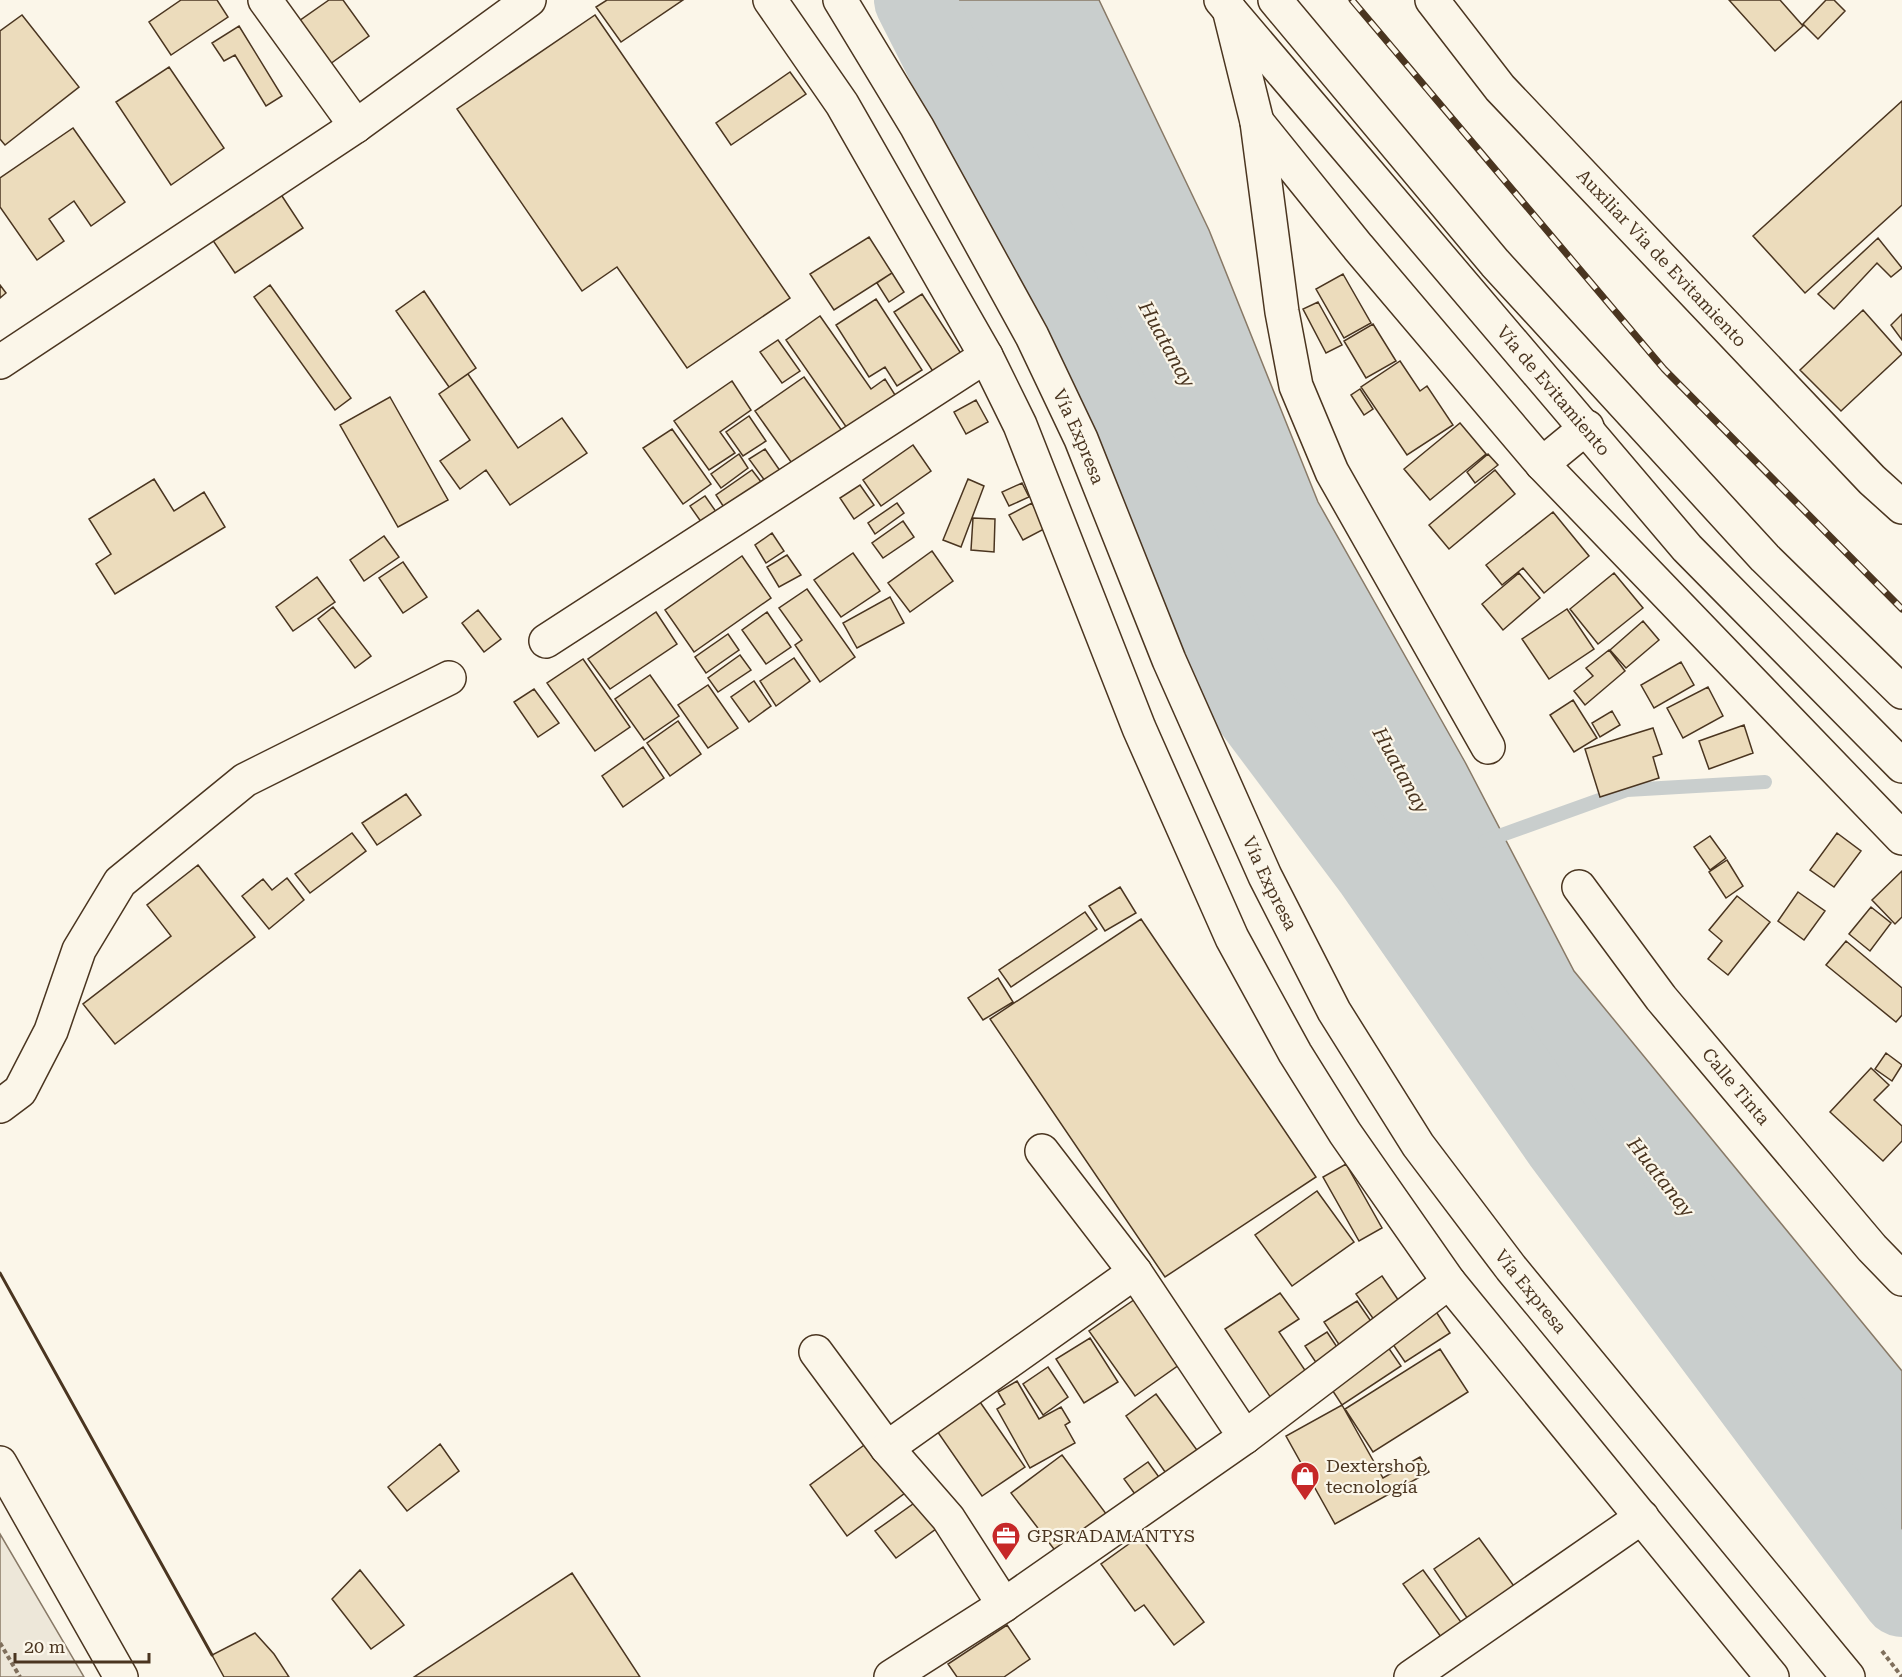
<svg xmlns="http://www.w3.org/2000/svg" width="1902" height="1677" font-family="'Roboto Serif',serif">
  <rect width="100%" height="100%" fill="#fbf6e9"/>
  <path fill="#ede7d9" stroke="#887966" stroke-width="1.5" d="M0,1534L84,1677H0Z"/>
  <path fill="#c9cecd" stroke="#887966" stroke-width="1.5" d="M914,0H1099L1209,230L1318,502L1465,762L1574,971L1902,1371V1597L1562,1141L1373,869L1247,701L1141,461L1027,223Z"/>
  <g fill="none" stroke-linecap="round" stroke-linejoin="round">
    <path stroke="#c9cecd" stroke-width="14" d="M1485,841L1627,790L1765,782"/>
    <path stroke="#c9cecd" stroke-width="80" d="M914,0L1027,223L1141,461L1247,701L1373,869L1562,1141L1902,1597"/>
  </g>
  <path fill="#ecdcbc" stroke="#4a3520" stroke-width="1.5" d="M181,0H217L228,17L171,55L149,22Z
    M329,0H343L369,36L330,64L299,21Z
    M607,0H683L621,42L596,7Z
    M1729,0H1780L1803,26L1775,51Z
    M1826,0H1834L1845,11L1818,39L1803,24Z
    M22,15L79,87L5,145L0,139V31Z
    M595,15L790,298L687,368L617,267L582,291L457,109Z
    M239,26L282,96L266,106L235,55L224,61L212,43Z
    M169,67L224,148L171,185L116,102Z
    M790,72L806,94L731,145L716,123Z
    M1902,101V205L1805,293L1753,236Z
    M73,128L125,202L91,226L74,201L49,219L64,241L37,260L0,207V178Z
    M280,193L303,228L235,273L212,239Z
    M869,237L892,273L834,310L810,274Z
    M1878,238L1902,268L1891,277L1877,263L1834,309L1818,294Z
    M892,273L904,292L889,302L877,283Z
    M1343,274L1371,323L1344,338L1316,289Z
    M0,285L6,293L0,298Z
    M270,285L351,398L335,410L254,297Z
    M424,291L476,368L449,387L396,311Z
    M922,294L962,355L934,373L894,312Z
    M876,299L922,370L897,386L885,367L869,377L836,325Z
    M1318,302L1342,345L1326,353L1303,309Z
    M1863,310L1902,354L1841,411L1800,370Z
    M1902,314V340L1891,325Z
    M820,316L871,389L885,379L897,398L849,431L786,340Z
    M1373,324L1396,361L1366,378L1344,341Z
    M778,340L800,371L782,383L760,352Z
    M1400,361L1420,391L1427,386L1453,425L1407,455L1361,387Z
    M468,374L518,448L562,418L587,453L510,505L486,470L460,489L440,461L470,440L439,394Z
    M804,377L845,435L796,469L755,411Z
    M732,381L751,410L720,432L735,453L709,470L674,421Z
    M1360,389L1373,409L1364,415L1351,395Z
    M390,397L448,500L398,527L340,425Z
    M976,400L988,422L966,434L954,412Z
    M749,416L766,441L743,456L726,432Z
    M1460,423L1486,454L1430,500L1404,469Z
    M672,429L711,484L683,504L643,448Z
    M913,445L931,471L881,506L863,480Z
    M765,449L783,475L768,485L749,459Z
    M739,454L748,468L721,488L711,474Z
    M1488,454L1498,465L1475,483L1467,472Z
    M752,470L765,487L727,512L716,495Z
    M1495,470L1515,494L1449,549L1429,525Z
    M154,479L174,511L204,492L225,527L115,594L96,564L111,554L89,519Z
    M968,479L984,486L961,547L943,540Z
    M1022,483L1029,497L1009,506L1002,492Z
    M860,485L874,505L854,519L840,498Z
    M705,496L719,516L704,526L690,506Z
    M897,503L904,513L875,534L868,523Z
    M1032,503L1046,528L1023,540L1009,515Z
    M1553,512L1589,556L1544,593L1523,568L1502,585L1486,565Z
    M973,518L995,519L994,552L971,550Z
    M903,521L914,537L883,558L872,543Z
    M772,533L784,551L766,563L755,545Z
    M384,536L399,557L364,581L350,560Z
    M932,551L953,581L910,612L888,583Z
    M853,553L880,591L841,617L814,580Z
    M787,555L801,575L779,587L767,567Z
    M742,556L771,598L694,652L665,610Z
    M403,562L427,597L403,613L379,578Z
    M1519,573L1540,598L1503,630L1482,604Z
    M1614,573L1643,608L1598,644L1570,609Z
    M317,577L335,602L293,631L276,607Z
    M807,589L855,657L820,682L795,645L802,640L779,608Z
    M890,597L904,623L857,648L843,623Z
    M333,607L371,656L355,668L318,619Z
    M1567,609L1594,649L1549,679L1522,639Z
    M478,610L501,639L484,652L462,623Z
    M656,612L677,644L610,689L588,659Z
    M767,612L791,647L766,664L742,630Z
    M1643,621L1659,640L1626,668L1610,650Z
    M728,634L739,650L706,673L695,657Z
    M1609,650L1625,671L1585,705L1574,691L1593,676L1586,668Z
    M740,655L751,670L718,692L708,678Z
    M794,658L810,681L776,706L760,681Z
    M583,659L630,727L595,751L547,683Z
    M1681,662L1694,685L1654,708L1641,685Z
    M650,675L679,716L644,740L615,699Z
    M754,681L771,706L749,722L731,697Z
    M708,685L738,728L708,748L678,705Z
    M1708,687L1723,716L1683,738L1667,708Z
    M534,689L559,723L538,737L514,702Z
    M1573,700L1597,738L1574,752L1550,715Z
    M1612,711L1620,725L1600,737L1592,723Z
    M678,721L701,754L670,776L647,743Z
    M1744,725L1753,753L1709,769L1699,741Z
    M1653,728L1662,754L1653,757L1659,778L1600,797L1585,749Z
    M643,747L664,778L623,807L602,776Z
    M406,794L421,815L377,845L362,823Z
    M352,833L366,851L310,893L295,874Z
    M1837,833L1861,851L1834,887L1810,870Z
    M1710,836L1726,858L1710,870L1694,847Z
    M1727,860L1743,886L1726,898L1709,872Z
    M198,865L255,937L115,1044L83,1004L171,936L147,905Z
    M1902,871V917L1895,924L1872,900Z
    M287,878L304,900L269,929L242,896L263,879L272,890Z
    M1120,887L1136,913L1105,931L1089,906Z
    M1798,892L1825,911L1804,940L1778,921Z
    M1737,896L1770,922L1728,975L1708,959L1722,941L1709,930Z
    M1871,907L1891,923L1870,951L1849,934Z
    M1085,912L1097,929L1011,987L999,970Z
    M1141,919L1316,1177L1165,1277L990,1019Z
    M1846,941L1902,988V1015L1896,1022L1826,965Z
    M998,978L1013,1002L983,1020L968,998Z
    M1886,1053L1902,1065L1892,1081L1875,1069Z
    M1871,1068L1889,1085L1874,1100L1902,1126V1141L1883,1161L1830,1112Z
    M1346,1164L1382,1228L1359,1241L1323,1177Z
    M1317,1191L1354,1242L1292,1286L1255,1235Z
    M1382,1276L1405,1310L1379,1327L1356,1294Z
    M1280,1293L1299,1319L1279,1332L1313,1382L1277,1407L1225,1329Z
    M1141,1295L1186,1360L1135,1396L1089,1331Z
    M1357,1301L1377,1330L1344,1352L1324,1322Z
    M1431,1304L1450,1333L1405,1362L1386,1334Z
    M1327,1332L1343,1356L1321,1370L1305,1346Z
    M1381,1337L1401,1366L1342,1405L1323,1376Z
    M1090,1338L1118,1382L1084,1403L1056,1359Z
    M1440,1349L1468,1392L1373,1452L1345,1409Z
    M1048,1367L1068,1397L1043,1415L1023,1384Z
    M1017,1381L1039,1419L1061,1407L1070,1422L1065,1425L1075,1443L1030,1468L997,1409L1005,1404L998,1392Z
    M1156,1394L1202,1457L1170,1479L1126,1416Z
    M980,1402L1025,1467L982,1496L937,1431Z
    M1342,1405L1383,1478L1420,1457L1429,1472L1335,1524L1286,1436Z
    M867,1443L905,1493L847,1536L810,1485Z
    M440,1444L459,1471L407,1511L388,1487Z
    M1062,1455L1107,1515L1057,1553L1011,1493Z
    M1148,1462L1164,1484L1140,1501L1124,1479Z
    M920,1499L940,1526L896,1558L875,1531Z
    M1140,1536L1204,1622L1174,1645L1144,1605L1135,1611L1101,1564Z
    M1479,1538L1519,1593L1472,1625L1434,1569Z
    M360,1570L404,1625L371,1649L332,1599Z
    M1423,1570L1466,1629L1446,1644L1403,1584Z
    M572,1573L640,1677H414Z
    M1007,1625L1030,1659L1004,1677H957L948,1664Z
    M255,1633L274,1654L289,1677H224L212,1655Z"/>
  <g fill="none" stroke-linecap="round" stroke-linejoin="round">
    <g stroke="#4a3520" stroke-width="36">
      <g id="street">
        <path d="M265,0L356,126"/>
        <path id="s1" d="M1432,0L1500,88L1872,480L1902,507"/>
        <path d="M1229,9L1257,122L1282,312L1296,386L1332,472L1488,747"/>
        <path d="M1257,122L1358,247L1542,464L1902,838"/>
        <path d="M0,362L356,126L529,0"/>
        <path d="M1542,464L1587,427"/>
        <path d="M546,641L986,356"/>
        <path id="s2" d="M1579,887L1661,998L1872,1248L1902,1279"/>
        <path d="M0,1106L20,1091L51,1031L79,950L120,882L245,780L449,678"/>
        <path d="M816,1352L887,1448L948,1518L1004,1605"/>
        <path d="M1245,1437L1449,1282"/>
        <path d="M887,1448L1135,1272"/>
        <path d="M891,1677L1004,1605L1245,1437L1135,1272L1042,1151"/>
        <path d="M1411,1677L1642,1517"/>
      </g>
    </g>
    <g stroke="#4a3520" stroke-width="36">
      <g id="primary">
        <path d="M770,0L842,104L986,356L1020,425L1139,728L1232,938L1295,1053L1345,1133L1449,1282L1772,1677"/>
        <path id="s3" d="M840,0L917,127L1032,336L1081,439L1169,660L1265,876L1334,1011L1418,1145L1511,1268L1848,1677"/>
      </g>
    </g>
    <g stroke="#4a3520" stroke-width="36">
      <g id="highway">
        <path id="s4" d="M1221,0L1687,548L1902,766"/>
        <path d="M1275,0L1495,263L1765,558L1902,692"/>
        <path d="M0,1463L121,1677"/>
      </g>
    </g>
    <path stroke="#7f6f5c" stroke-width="4" stroke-dasharray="4.5 3" stroke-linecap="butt" d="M0,1643L20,1677
      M1882,1651L1902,1677"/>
    <use href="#street" stroke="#fbf6e9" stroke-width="33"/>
    <use href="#primary" stroke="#fbf6e9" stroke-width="33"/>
    <use href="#highway" stroke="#fbf6e9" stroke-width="33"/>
    <g stroke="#4a3520" stroke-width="7">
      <path id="rail" d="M1352,0L1664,369L1902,609"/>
    </g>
    <use href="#rail" stroke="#fbf6e9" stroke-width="4.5" stroke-dasharray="14" stroke-linecap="butt"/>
    <path stroke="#4a3520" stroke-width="3" d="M0,1273L212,1655"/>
  </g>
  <defs>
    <g id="shop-pin" transform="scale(1.5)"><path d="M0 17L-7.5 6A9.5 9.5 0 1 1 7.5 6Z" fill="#c62828" stroke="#fbf6e9"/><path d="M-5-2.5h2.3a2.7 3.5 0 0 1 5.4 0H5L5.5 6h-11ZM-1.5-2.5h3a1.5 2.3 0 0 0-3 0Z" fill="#fff"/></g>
    <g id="office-pin" transform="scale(1.5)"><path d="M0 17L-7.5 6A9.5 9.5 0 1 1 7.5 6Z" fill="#c62828" stroke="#fbf6e9"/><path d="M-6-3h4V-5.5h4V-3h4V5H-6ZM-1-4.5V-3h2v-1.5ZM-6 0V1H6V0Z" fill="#fff"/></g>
  </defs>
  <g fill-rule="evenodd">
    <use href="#shop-pin" x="1305" y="1476"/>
    <use href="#office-pin" x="1006" y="1536"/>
  </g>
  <g text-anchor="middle" stroke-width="4.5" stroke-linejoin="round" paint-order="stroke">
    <g font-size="18" fill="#4a3520" stroke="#fbf6e9">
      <text dy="6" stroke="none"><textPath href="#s1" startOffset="346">Auxiliar Via de Evitamiento</textPath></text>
      <text dy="6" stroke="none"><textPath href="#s4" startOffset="513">Vía de Evitamiento</textPath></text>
      <text dy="6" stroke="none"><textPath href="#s3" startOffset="498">Vía Expresa</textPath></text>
      <text dy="6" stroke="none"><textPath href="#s3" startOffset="984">Vía Expresa</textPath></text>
      <text dy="6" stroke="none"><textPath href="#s2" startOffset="254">Calle Tinta</textPath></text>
      <text dy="6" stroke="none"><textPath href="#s3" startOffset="1470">Vía Expresa</textPath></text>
    </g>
    <g font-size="18" fill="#4a3520" stroke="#fbf6e9" text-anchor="start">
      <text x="1326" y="1472">Dextershop<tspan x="1326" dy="21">tecnología</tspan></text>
      <text x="1027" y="1542">GPSRADAMANTYS</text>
    </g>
    <g font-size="20" font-style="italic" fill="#4a3520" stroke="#fbf6e9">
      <text transform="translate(1167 344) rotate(61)" y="7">Huatanay</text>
      <text transform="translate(1401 770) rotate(61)" y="7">Huatanay</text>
      <text transform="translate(1661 1177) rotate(52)" y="7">Huatanay</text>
    </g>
  </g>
  <path d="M15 1653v9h134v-9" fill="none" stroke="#4a3520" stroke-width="3"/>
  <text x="24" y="1653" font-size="18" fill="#4a3520" stroke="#fbf6e9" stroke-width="4.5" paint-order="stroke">20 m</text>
</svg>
